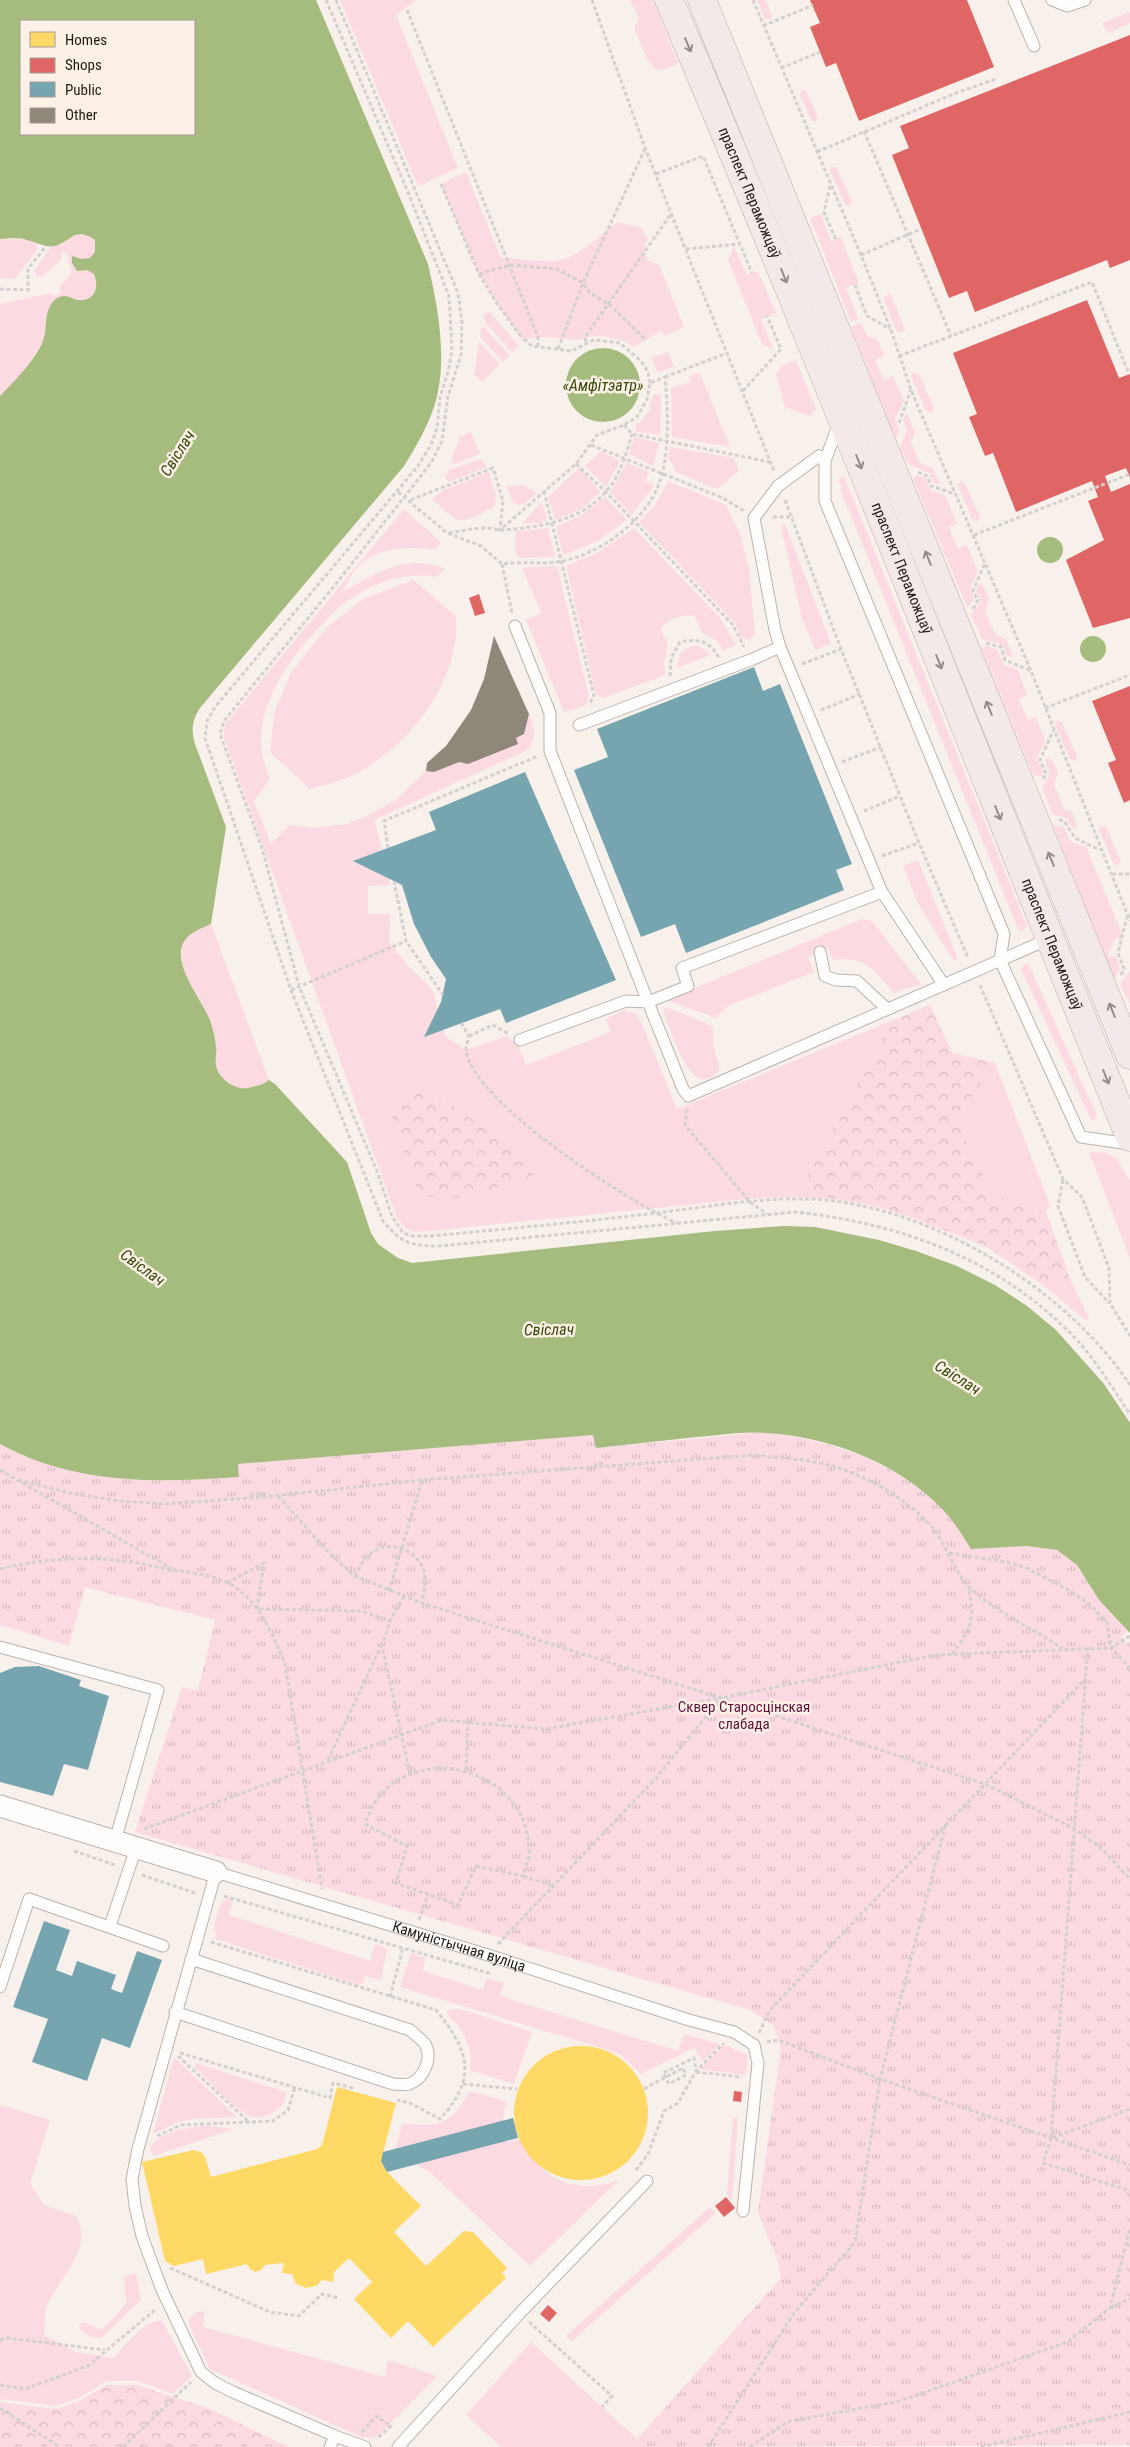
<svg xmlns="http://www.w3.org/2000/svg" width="1130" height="2447" font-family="'Roboto Condensed',sans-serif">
  <defs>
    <pattern id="forest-crowns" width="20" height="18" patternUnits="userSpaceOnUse" patternTransform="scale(1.25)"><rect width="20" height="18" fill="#fbdae2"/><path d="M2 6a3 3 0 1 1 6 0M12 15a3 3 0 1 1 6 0" fill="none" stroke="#d7bac1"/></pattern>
    <pattern id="park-tufts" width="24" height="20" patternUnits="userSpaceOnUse" patternTransform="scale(1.25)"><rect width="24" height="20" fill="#fbdae2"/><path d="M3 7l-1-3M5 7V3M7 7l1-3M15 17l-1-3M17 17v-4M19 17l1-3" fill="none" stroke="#d7bac1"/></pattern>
  </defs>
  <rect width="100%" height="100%" fill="#f8f1eb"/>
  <path fill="#fbdae2" d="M340,0H416L396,15L458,168L418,186Z
    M630,0H653L678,64C672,66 664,70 658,70C649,70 638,36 634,28L639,19Z
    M757,0H766L772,16L769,20L765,19Z
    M1130,12V23L1108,33L1102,23Z
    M802,89L807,92L818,118L815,122L811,120L800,94Z
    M831,166L837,168L852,202L850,207L845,204L830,171Z
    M466,172L501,258C519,257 538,263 555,261C577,259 600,235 617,222L641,228L648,239L644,246L647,260L659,265L684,327L665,336L662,331L633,347L624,341L603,336H593L578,340L544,337L523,339L498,305L479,274L441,184Z
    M821,214L831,241L841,237L859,283L846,288L858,319L851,322L810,218Z
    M74,234H86L95,240V252L90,258L81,259L87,270L94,274C102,297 87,305 67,296L46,317L44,339L20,378L0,396V304L52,293L54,297L61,293L59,287L72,273L67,254L61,252V260L43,276H37L34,271L51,246L61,245Z
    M0,239H25L38,243L37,250L15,279L0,278Z
    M734,246L747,275L758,271L776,313L761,319L773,349L762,344L728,260Z
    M888,294L891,295L905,329L903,332H897L883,298Z
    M490,312L519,346L512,353L485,322L483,314Z
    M861,323L868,337L877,339L884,356L875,360L884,380L893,376L904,401L895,418L899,429L896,440L851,326Z
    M484,327L510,355L503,362L480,337L481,328Z
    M479,342L500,364L482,382L474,375Z
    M668,352L674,366L658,373L651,358Z
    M796,361L816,409L810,416L785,407L776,375L782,365Z
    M913,372L919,374L934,408L931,413L926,411L911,377Z
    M700,373L730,447L672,437L671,388L691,382L689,376Z
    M654,394L661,395L660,435L635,431L636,423H640L651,409L649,407Z
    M907,413L915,433L911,442L920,463L933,468L940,484L934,483L929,473L908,464L900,447L907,429L903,420Z
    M471,432L480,454L454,464L451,460L460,436Z
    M634,437L659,443L653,466L629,454Z
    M670,447L734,458L739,471L717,489L674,471V466L668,458Z
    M601,451L620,461L606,487L585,466Z
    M481,459L487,467L449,482L445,478L449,470Z
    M627,463L649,472L646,481L654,485L632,515L610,492Z
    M579,468L601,492L581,509L555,520L548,497Z
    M489,472L496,495L495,506C460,525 462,527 432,499L442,491Z
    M916,475L925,477L931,491L945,495L957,524L949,527L958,549L967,545L978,571L970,588L974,600L967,607L913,478Z
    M844,476L1027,926L1023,931L1018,929L842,494L839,479Z
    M668,481L726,505L740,534L749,568L755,634L750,640L741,638L736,624L639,522L655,505Z
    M960,481L965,483L980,517L978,522L972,519L958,486Z
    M523,485L537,493L524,504L518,505L513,502L506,486Z
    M605,497L627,520L596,542L563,555L556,527L581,515Z
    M542,502L547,521H542V523H522Z
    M404,509L441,542L435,550C411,546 375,547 358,567C351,574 347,585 341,593C373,575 406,552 445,569L436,577C407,572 378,581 353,597C340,605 330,616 320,627C282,666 243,724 270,779L254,801L271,844L289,825L315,828L347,824L365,817L398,798L426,771L518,744L516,738L524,734L529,714C535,728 536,737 528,750L374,820L389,871V885L368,886V914H390L389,942L410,968L433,990L445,1036L466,1050L506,1036L518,1045L526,1065L611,1032L606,1019L624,1010L636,1014L643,1026L677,1109L930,1005L952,1053L995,1063L1050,1205L1046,1212L1071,1281L1089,1318L1085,1320C1054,1295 1023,1266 987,1247C973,1239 956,1235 941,1229C871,1200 831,1194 755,1198L420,1232C406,1231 400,1225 395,1213L223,735L226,723Z
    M785,524L831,644L815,650L802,619L781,527Z
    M548,528L555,557L518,558L515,549L516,531Z
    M634,528L721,619L736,645L723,651L717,641L702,633L695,616C682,614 670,618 661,628L668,646L664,663L665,675L603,698L596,695L566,566L597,553Z
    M557,566L589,696L585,706L564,712L526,620L541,613L522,568Z
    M414,580L456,616C456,625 457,635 455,643C446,698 403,750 353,775C340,782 324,785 310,789L270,752L275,710L291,673L326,628L363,599Z
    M981,582L989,598L985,610L995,635L1006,639L1013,658L1006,655L1003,645L982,639L971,615L981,601L976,591Z
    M985,645L997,650L1004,665L1018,670L1027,695L1019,699L1028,720L1036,717L1045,740L1037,758L1043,773L1041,777L1033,775L982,649Z
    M691,646C700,645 704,649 710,655L677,668L680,653Z
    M1057,720L1062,722L1077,756L1075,761L1070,759L1055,725Z
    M1047,758L1052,760L1058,772L1054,784L1064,809L1072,812L1077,826L1074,829L1071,827L1067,818L1053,815L1042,788L1050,773L1045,764Z
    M1053,825L1064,827L1071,842L1086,847L1123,936L1121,941L1116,937L1108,955L1113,958L1115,954L1120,969L1114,979Z
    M1101,825L1106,827L1121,861L1118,866L1113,863L1099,830Z
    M918,860L958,959L954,961L917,902L903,866Z
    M862,919L872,921L921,984L894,993C874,970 865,955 833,960L828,947L808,957L814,972L728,1006L716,1018L666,1000Z
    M211,924L269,1080C263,1085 255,1086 248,1088C237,1090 221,1081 217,1070C215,1064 216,1060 216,1054C216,1043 214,1031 210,1020C202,1001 178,971 181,950C184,934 198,929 211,924Z
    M1025,964L1029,965L1097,1116L1094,1120H1091L1021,969Z
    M1130,971V1004L1120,984Z
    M666,1007L713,1026V1045L720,1069C692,1107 671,1030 663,1011Z
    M1089,1152L1107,1153L1117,1159L1130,1181V1259Z
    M228,1898L233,1899L229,1915L370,1961L375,1944L387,1949L381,1980L365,1976L363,1983L359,1985L215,1939L216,1931L214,1930C216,1920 217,1903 228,1898Z
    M411,1953L425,1958L423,1971L482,1990L487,1978L504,1983L500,1996L678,2051L684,2034L720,2044L703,2061L694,2048L641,2074L621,2055L605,2049L400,1987Z
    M452,2009L464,2010L532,2032L514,2084L470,2070C473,2056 467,2039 459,2027C455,2021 448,2018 447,2011Z
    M724,2045L746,2054L748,2059L745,2075L700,2069Z
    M174,2057L237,2117L191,2119L178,2122L153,2134Z
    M196,2063L286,2092L285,2102C276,2112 260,2123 247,2115C232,2106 208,2080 194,2067Z
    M469,2091L506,2101L503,2120L507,2142L524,2139C538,2181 579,2196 619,2180L530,2266L432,2174L395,2151L402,2123C437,2129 453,2124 469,2091Z
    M0,2105L50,2120L30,2184L44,2205L76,2216C95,2248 60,2276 48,2304C44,2312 45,2326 44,2335L76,2352L113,2358C124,2348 146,2317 162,2321L192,2376L173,2394L138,2381H107L81,2397L56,2406L0,2399Z
    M733,2118H738L732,2202L727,2194Z
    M208,2126L234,2129L153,2156L150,2148C163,2130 188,2127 208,2126Z
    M710,2207L716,2213L572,2341L566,2336Z
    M136,2273L141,2300L101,2338C93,2338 84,2335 79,2328L81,2323L84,2322L102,2330L126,2304L124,2277Z
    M205,2311L203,2327L385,2377L388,2360L437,2376L382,2432L372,2438L361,2437L210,2369L189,2325V2319L196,2312Z
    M531,2342L637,2439L630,2447H501L466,2415Z"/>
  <path fill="url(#forest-crowns)" d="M930,1005L952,1053L995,1063L970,1099L961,1131L993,1195L1046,1212L1071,1281L1041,1284L987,1247L921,1221L868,1203L818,1196H797L891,1022Z
    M422,1086L535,1161L532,1177L463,1198L419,1196L392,1115Z
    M107,2385H137L213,2410L288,2447H0V2402L56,2409L81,2400Z"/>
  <path fill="url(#park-tufts)" d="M765,1432C830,1440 895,1461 942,1508C953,1520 962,1535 971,1549L1027,1546L1057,1550L1077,1565L1099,1600L1128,1631L1121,1636L1126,1644L1130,1642V2445L630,2447L781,2278L777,2259L758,2212L781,2048L774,2026L750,2010L135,1832L182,1687L198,1691L215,1620L85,1587L69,1646L0,1625V1444C75,1485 156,1483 239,1477L238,1464L594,1435L596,1448Z"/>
  <path fill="#a6bb7e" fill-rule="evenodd" d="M0,0H316L428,264C438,308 448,359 435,404C428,426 416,447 404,466L200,708C192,720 191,730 195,744L226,827L211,924C198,930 184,934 181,950C178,971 202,1001 210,1020C213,1029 215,1038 216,1047C217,1054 214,1062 217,1069C221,1081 237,1090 248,1088C256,1086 263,1085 269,1080L275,1084L347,1162L371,1233L378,1244L398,1258L412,1263L715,1231L783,1226L815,1227L879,1240L916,1251L957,1266L995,1285L1027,1306L1056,1330L1104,1384L1130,1423V1633L1099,1600L1077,1565L1057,1550L1027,1546L971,1549C962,1535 954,1521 942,1509C899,1463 828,1436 765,1433C743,1431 720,1435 697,1437C663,1441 630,1444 596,1448L593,1435L238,1464L239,1477C156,1483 75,1485 0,1444V396C13,383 40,355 44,337C47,326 44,314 52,303C55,299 59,296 65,296C70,296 74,300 79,300C96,301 99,286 94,274L87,270L77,271L72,263V256L81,259L90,258L95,252V240C70,223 69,250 46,246C40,245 33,241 27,240C19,237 9,239 0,239ZM21,21H194V134H21Z
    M566 385a37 37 0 1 1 74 0a37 37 0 1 1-74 0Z
    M1037 550a13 13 0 1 1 26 0a13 13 0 1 1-26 0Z
    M1080 649a13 13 0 1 1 26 0a13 13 0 1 1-26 0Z"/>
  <path fill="#ffd966" d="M514 2113a67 67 0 1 1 134 0a67 67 0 1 1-134 0Z
    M337,2087L396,2103L381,2161L387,2172L421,2206L394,2232L426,2266L464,2231L473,2232L507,2268L502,2273L506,2278L433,2347L408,2321L391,2338L354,2299L372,2282L349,2258L334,2272L333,2282L322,2280L316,2286L306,2288L296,2284L292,2274L282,2273L284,2263L265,2265L261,2270L255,2272L250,2269L247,2264L206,2274L203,2259L174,2266L165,2261L142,2162L194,2150L201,2152L205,2157L211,2177L317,2149L322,2145Z"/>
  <path fill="#e06666" d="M810,0H967L994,67L859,121L836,63L826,67L810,27L820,23Z
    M1130,35V260L1110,268L1107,260L975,312L967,291L949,298L892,155L909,148L900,126Z
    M1087,300L1119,378L1130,374V478L1126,468L1105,476L1111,492L1130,484V618L1093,628L1066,560L1104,540L1088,501L1098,497L1092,481L1016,512L993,453L985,456L969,417L977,414L953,353Z
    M479,594L485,613L475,616L469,598Z
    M1130,686V800L1124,803L1108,763L1116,760L1092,701Z
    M734,2091L742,2092L741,2102L733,2101Z
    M726,2197L735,2208L724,2217L715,2206Z
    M548,2305L557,2313L549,2322L540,2314Z"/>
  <path fill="#76a5af" d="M754,667L763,691L780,684L852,864L836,870L844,890L686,953L675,924L641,937L574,770L608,757L597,729Z
    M525,772L616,980L506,1023L500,1009L424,1037L441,1002L446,979L431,957L414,924L402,885L353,861L436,830L429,812Z
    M39,1666L81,1680L79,1686L109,1696L88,1770L64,1764L53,1796L0,1782V1673L15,1667Z
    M44,1921L70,1930L56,1970L72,1976L77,1961L116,1975L111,1989L122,1993L137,1951L162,1960L130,2048L102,2038L87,2081L32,2062L48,2019L13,2007Z
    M513,2118L518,2138L387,2172L381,2161L383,2152Z"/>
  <path fill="#8e887b" d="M494,636L529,714L524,734L516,738L518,744L468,764L459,762L434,772L426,771L427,763L446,746L471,710L484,679Z"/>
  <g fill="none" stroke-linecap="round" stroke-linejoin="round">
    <g stroke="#b9b3ae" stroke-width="13">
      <g id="service">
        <path d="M1014,0L1034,46"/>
        <path d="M1052,0L1067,6L1085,0"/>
        <path d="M839,423L825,461V501L1004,934L1000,960L1081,1137L1130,1144"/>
        <path d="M825,461L819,456L778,486L754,518L775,630L780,647L882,892L944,985"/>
        <path d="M515,626L550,713V751L648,1002L688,986L682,968L882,892"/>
        <path d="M579,725L753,659L780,647"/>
        <path d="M820,952L825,976L836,980L857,981L887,1009"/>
        <path d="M520,1040L626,1001L648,1002L683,1089L688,1096L1049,939"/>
        <path d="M0,1647L158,1690L115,1841"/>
        <path d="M110,1926L136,1848"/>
        <path d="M0,1987L29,1899L163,1946"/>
        <path d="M175,2012L393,2084C397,2084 404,2085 409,2084C424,2079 433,2058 425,2044C421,2039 414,2034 410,2030L191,1959"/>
        <path d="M335,2436L365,2447"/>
        <path id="s1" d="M330,2447L335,2436L233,2392L215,2383L201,2372L162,2290L142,2236L135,2206L132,2179L138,2149L216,1872L488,1955L689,2020L734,2032L754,2045L758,2063L743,2211"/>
        <path d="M398,2447L519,2314L647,2181"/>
      </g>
    </g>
    <g stroke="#b9b3ae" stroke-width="23">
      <path id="minor" d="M0,1806L216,1872"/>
    </g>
    <g stroke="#bdaba6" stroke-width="29">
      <g id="primary">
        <path id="s2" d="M669,0C829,376 976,758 1130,1137"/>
        <path d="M702,0L1130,1055"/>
      </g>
    </g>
    <path stroke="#d4d0ce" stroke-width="3" stroke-dasharray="4 2.5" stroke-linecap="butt" d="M326,0L410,197L449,296L452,350L448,372L440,397L437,428L431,445L418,466L215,707L207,721L205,738L291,990L383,1221C401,1243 411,1246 439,1246L796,1212C904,1224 1001,1260 1077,1340C1097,1362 1113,1389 1130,1414
      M336,0L458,293L462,322L461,355L448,396L442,441L431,463L335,585L224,721L220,734L262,848L299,986L378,1174L392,1216L403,1233L412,1236H431C506,1229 581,1222 656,1213C715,1206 776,1194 835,1201C946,1216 1068,1292 1130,1385
      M592,0L645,148L774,471
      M753,0L861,255L891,330L911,390L1031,671L1130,921
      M407,10L538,337V347
      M763,26L813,5
      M781,68L820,52
      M864,131L951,336
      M817,152L956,93L996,79
      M656,174L703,156L752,273
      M441,184L479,274L498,305L523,339
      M830,186L824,212L836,240
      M686,249L739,244
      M861,255L921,229
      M479,274L511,265L557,269L583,283L590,293L609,304L646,340
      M855,285L867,316L890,329
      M0,289L28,290V269L46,246
      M524,339L532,346L571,351L594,340L620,343L641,361L648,372L650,383
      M586,342L585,337L671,214
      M558,349L583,283L645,149
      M899,356L1092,282L1129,374
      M665,377L727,353
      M743,391L781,349L767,316
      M899,423L911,390
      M624,425L632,434L770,462
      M591,445L723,498L744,511
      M576,464L606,492L733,625L744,647
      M918,472L927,476L931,486L955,494
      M544,491L594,695L589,705
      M398,492L447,533L481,546L502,564C522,561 543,565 563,561C601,553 645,521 659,484C670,455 668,408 665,377L650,383L647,399L637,417L624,425L597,435L576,464L500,530L503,501L493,468L410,500
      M785,500L841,649L919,843L968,958
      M773,517H793
      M449,533C461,531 474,528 487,528C492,528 497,530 502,530C543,527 587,520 612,484C622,469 627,451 632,434
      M974,535L1130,474
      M502,564L512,613
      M973,609L978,600L973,591L985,563
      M986,643L1001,647L1005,660L1031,671
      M802,664L841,649
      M670,676L671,658L680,642C698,638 710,641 719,658
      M1045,708L1130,675
      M821,710L860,694
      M842,762L881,747
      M1043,779L1046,774L1040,760L1053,731
      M864,811L900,796
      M1059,820L1064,821L1075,838L1100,850
      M388,848L384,821L538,756
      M882,856L919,843
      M1112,874H1130
      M394,881L406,941L443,995
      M1121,975L1124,969L1118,953L1127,917
      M980,985L1063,1179L1082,1197L1109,1268L1110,1303L1130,1336
      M291,990L406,941
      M461,1023L469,1036C468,1040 466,1046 466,1051C475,1104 627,1200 676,1223
      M469,1036L493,1025L509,1034
      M687,1109L685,1125L750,1202L767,1214
      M1063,1180L1058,1206L1085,1277L1109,1303
      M596,1467V1464L602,1463V1467
      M0,1470L172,1569
      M18,1480L69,1493L120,1501L165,1504L263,1497L422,1480L754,1455C779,1458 805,1459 829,1465C866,1475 907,1499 932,1527C946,1544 956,1575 970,1588C998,1613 1032,1628 1062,1648
      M278,1496L331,1555L355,1576L422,1603L721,1698L936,1655L1111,1648L1130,1636
      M252,1497V1494L262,1493L263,1497
      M949,1553L1007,1562L1027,1568L1072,1592L1092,1606L1107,1623L1111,1648L1130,1668
      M0,1569C40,1559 84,1556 125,1561C142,1563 158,1568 174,1570C198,1574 226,1576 245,1595C264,1613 275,1640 285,1664L322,1889
      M355,1576C360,1567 364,1557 374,1551C391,1540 415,1550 423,1568C427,1578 424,1592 422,1603
      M227,1583L264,1563L257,1609L361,1611L390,1621
      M389,1591L422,1480
      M404,1596L390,1621L382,1646L410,1774
      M1088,1647L1051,2138L1130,2109
      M952,1654C971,1629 976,1618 968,1588
      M328,1760L381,1646
      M437,1768C486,1768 530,1801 529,1853C529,1860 525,1868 523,1876L476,1866L458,1905L396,1883L407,1846L365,1824C378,1788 398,1773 437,1768Z
      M466,1770L468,1721
      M144,1829L442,1720L546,1729L721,1698L985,1784L1073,1828L1101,1848L1130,1879
      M74,1851L115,1865
      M142,1875L195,1893
      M523,1876L553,1886
      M224,1896L492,1974
      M419,1920L428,1894
      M211,1942L436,2010C469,2051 478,2077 440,2119L410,2103L397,2100
      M498,1944L657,1777L720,1699
      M390,1997L403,1947
      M759,2033L769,2011L1086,1678
      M767,2042L778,2040L880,2079L1130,2165
      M180,2053L330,2098L333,2083L353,2088
      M178,2056L249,2122
      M696,2072L742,2077
      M463,2084L517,2089
      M644,2089L649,2086L683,2068L686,2075L669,2084L663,2073L694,2058L696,2071
      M157,2136L181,2125L273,2121L288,2110L295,2087
      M1051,2138L1043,2163L1130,2191
      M636,2170L648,2154L664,2111L678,2103L696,2071L724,2043
      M170,2268L270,2312L299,2316L322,2294L338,2298
      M1111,2307L1130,2299
      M529,2322L612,2396L602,2407
      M0,2340L7,2338L105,2350
      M0,2385L25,2389L88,2366L156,2309
      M0,2408L60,2447
      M362,2432L376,2416L391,2426L376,2439
      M123,2447L191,2382
      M708,2447L794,2313L855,2242L880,2079L946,1823
      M750,2447L787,2422L900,2401L1067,2342L1110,2308L1130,2228
      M981,2447L1130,2412"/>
    <use href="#service" stroke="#fefdfc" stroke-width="11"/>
    <use href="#minor" stroke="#fefdfc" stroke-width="21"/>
    <use href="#primary" stroke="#f3e9e8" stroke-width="28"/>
  </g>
  <defs><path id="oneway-shaft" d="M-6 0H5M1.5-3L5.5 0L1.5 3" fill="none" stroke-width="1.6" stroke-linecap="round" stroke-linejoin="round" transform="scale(1.25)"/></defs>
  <g stroke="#948c8a">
    <use href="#oneway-shaft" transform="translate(688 45) rotate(67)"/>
    <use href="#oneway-shaft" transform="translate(784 276) rotate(68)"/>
    <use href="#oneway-shaft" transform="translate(859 462) rotate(68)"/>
    <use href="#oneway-shaft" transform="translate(928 558) rotate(-112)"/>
    <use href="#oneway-shaft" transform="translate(939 662) rotate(68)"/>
    <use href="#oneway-shaft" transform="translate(989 708) rotate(-112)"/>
    <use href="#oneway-shaft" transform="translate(998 813) rotate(68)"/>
    <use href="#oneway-shaft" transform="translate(1051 859) rotate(-112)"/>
    <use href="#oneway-shaft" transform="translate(1112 1010) rotate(-112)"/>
    <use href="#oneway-shaft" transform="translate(1106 1077) rotate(68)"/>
  </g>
  <g text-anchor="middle" stroke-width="5" stroke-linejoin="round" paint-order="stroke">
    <g font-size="15" fill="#201b16" stroke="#fdf0e6">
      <text dy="5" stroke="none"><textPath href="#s2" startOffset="209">праспект Пераможцаў</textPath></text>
      <text dy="5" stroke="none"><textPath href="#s2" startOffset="614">праспект Пераможцаў</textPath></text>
      <text dy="5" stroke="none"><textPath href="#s2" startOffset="1019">праспект Пераможцаў</textPath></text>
      <text dy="5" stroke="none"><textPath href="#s1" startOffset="940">Камуністычная вуліца</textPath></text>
    </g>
    <g font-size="15" fill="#611039" stroke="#fdf0e6">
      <text x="744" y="1712">Сквер Старосцінская<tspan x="744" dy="17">слабада</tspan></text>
    </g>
    <g font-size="16" font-style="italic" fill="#34490b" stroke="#fdf0e6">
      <text x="603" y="391">«Амфітэатр»</text>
      <text transform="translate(177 453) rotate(-58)" y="6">Свіслач</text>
      <text transform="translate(143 1267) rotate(36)" y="6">Свіслач</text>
      <text transform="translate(549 1329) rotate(-1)" y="6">Свіслач</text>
      <text transform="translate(958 1377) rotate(32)" y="6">Свіслач</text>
    </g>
  </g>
  <rect x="20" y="20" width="175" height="115" fill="#fdf0e6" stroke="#a59b93"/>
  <rect x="30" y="32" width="25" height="15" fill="#ffd966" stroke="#a59b93"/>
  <text x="65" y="45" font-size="15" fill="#201b16">Homes</text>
  <rect x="30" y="58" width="25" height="15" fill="#e06666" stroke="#a59b93"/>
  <text x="65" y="70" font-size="15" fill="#201b16">Shops</text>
  <rect x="30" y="82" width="25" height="15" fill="#76a5af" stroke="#a59b93"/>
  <text x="65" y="95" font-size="15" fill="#201b16">Public</text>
  <rect x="30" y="108" width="25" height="15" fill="#8e887b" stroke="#a59b93"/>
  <text x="65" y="120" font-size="15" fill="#201b16">Other</text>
</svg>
